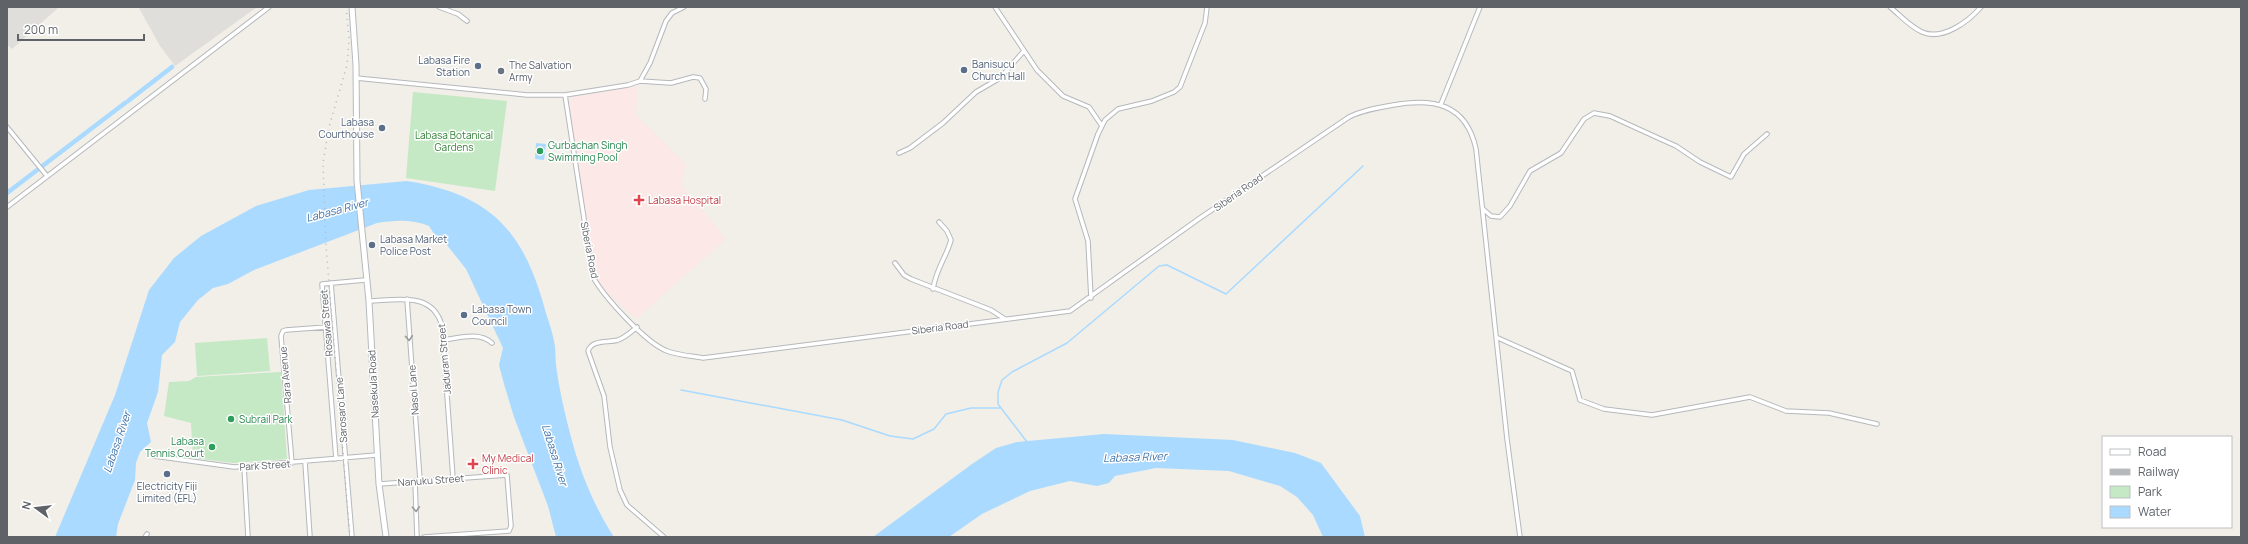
<svg xmlns="http://www.w3.org/2000/svg" width="2248" height="544" font-family="Manrope,sans-serif">
  <rect width="100%" height="100%" fill="#f1efe8"/>
  <path fill="#e0deda" d="M7,7H257L175,66L160,46L139,8H58L12,49L7,44Z"/>
  <path fill="#fce8e6" d="M638,86L636,115L686,164L681,184L726,239L636,319L606,292L596,277L569,106L572,97Z"/>
  <path fill="#c5e8c5" d="M413,92L507,101L495,191L406,178Z
    M267,338L270,371L197,376L195,343Z
    M281,372L287,459L234,463L193,458L191,423L164,416L169,382L189,381L196,377Z"/>
  <path fill="#aadaff" d="M536,143L546,144L544,160L535,159Z
    M407,181C488,194 522,228 544,306C547,318 552,329 554,341C556,349 555,357 556,365C559,389 565,414 571,437C580,472 594,506 614,537H556L548,506L514,417L504,384L499,365L503,348L466,269L443,240L436,237L429,226C412,219 396,220 377,223L254,270L228,284L213,288L198,300L180,322L175,342L162,355L158,392L147,423L151,442L140,452L136,463L135,480L118,524L116,537H55L115,395L149,290L174,258L201,236L256,206L309,190Z
    M1104,434L1233,440L1295,453L1321,463L1360,516L1365,537H1323L1313,515L1297,497L1280,486L1229,471L1156,468L1115,476L1109,483L1097,486L1070,481L1030,491L982,514L949,537H873L972,464L996,448L1017,442Z"/>
  <g fill="none" stroke-linecap="round" stroke-linejoin="round">
    <path stroke="#aadaff" stroke-width="1.5" d="M681,390L842,420L890,436L913,439L934,429L946,414L971,408H1000
      M1027,442L998,404V392L1002,380L1012,372L1067,343L1159,266L1167,265L1226,294L1363,166"/>
    <path stroke="#aadaff" stroke-width="4.5" d="M128,101L172,67
      M7,193L125,103"/>
    <g stroke="#b5b8bc" stroke-width="5.5">
      <path id="street" d="M439,7L458,14L467,21
        M995,7L1037,70L1063,96L1089,107L1102,126
        M1890,7C1900,15 1909,26 1922,32C1942,41 1968,22 1981,7
        M356,78L527,95H565L628,85L640,81L650,63L666,21L672,13L684,7
        M640,81L671,83L693,77L700,78L706,89L705,99
        M565,95L593,277C604,297 646,343 667,351C678,355 691,356 703,358L1070,311L1200,218L1349,117C1363,110 1377,108 1393,105C1433,98 1466,103 1476,149L1507,439L1520,537
        M1441,104L1480,7
        M7,127L47,176
        M899,153L910,148L943,123L976,92L1000,78L1023,52
        M7,207L269,7
        M1483,209L1491,216L1500,217L1510,206L1530,171L1561,153L1584,119L1594,113L1610,116L1656,137L1676,146L1700,162L1731,177L1744,154L1767,134
        M895,263L904,275L911,279L991,310L1005,319
        M331,283L352,537
        M933,289C936,269 946,258 951,240L947,231L939,222
        M1091,298L1088,241L1075,199L1098,134L1105,120L1118,109L1152,101L1174,92L1180,87L1205,23L1207,7
        M407,299L420,480
        M369,301C397,300 433,291 442,326L453,478
        M637,327C631,332 626,337 618,340C608,343 592,339 588,351L604,396L610,447L620,490L627,505L664,537
        M1498,338L1572,371L1580,400L1604,409L1652,415L1750,397L1786,411L1829,413L1877,424
        M443,340C459,338 479,331 492,343
        M154,456L234,467L377,455
        M336,459L322,284L365,280
        M305,462L310,537
        M292,463L281,336L283,331L286,330L327,327
        M244,466L248,537
        M415,481L417,537
        M379,484L507,475L511,526L509,531L424,537
        M145,537L147,534"/>
    </g>
    <g stroke="#b6babf" stroke-width="7">
      <path id="secondary" d="M352,7L356,65L357,181L369,301L379,484L386,537"/>
    </g>
    <use href="#street" stroke="#fff" stroke-width="3.5"/>
    <use href="#secondary" stroke="#fff" stroke-width="5"/>
    <path stroke="#b6b7b8" stroke-width="1.5" stroke-dasharray="1 5" stroke-linecap="butt" d="M346,7L349,39L347,65L329,127L323,163L326,246L350,537"/>
  </g>
  <defs><path id="oneway-chevron" d="M-2-3.5L2.5 0L-2 3.5" fill="none" stroke-width="1.6" stroke-linecap="round" stroke-linejoin="round"/></defs>
  <g stroke="#979a9d">
    <use href="#oneway-chevron" transform="translate(409 338) rotate(86)"/>
    <use href="#oneway-chevron" transform="translate(416 509) rotate(87)"/>
  </g>
  <g fill="#5c6f8a" stroke="#fff" stroke-width="1.5">
    <circle cx="478" cy="66" r="4"/>
    <circle cx="964" cy="70" r="4"/>
    <circle cx="382" cy="128" r="4"/>
    <circle cx="372" cy="245" r="4"/>
    <circle cx="464" cy="315" r="4"/>
    <circle cx="167" cy="474" r="4"/>
  </g>
  <circle fill="#6b7280" stroke="#fff" stroke-width="1.5" cx="501" cy="71" r="4"/>
  <g fill="#2e9e5b" stroke="#fff" stroke-width="1.5">
    <circle cx="540" cy="151" r="4"/>
    <circle cx="231" cy="419" r="4"/>
    <circle cx="212" cy="447" r="4"/>
  </g>
  <g fill="#e0444e" stroke="#fff" stroke-width="1.5">
    <path d="M637 194h4v4h4v4h-4v4h-4v-4h-4v-4h4z"/>
    <path d="M471 458h4v4h4v4h-4v4h-4v-4h-4v-4h4z"/>
  </g>
  <g text-anchor="middle" stroke-width="3" stroke-linejoin="round" paint-order="stroke">
    <g font-size="10" fill="#4e5e75" stroke="#fff" text-anchor="start">
      <text x="470" y="64" text-anchor="end">Labasa Fire<tspan x="470" dy="12">Station</tspan></text>
      <text x="972" y="68">Banisucu<tspan x="972" dy="12">Church Hall</tspan></text>
      <text x="374" y="126" text-anchor="end">Labasa<tspan x="374" dy="12">Courthouse</tspan></text>
      <text x="380" y="243">Labasa Market<tspan x="380" dy="12">Police Post</tspan></text>
      <text x="472" y="313">Labasa Town<tspan x="472" dy="12">Council</tspan></text>
      <text x="167" y="490" text-anchor="middle">Electricity Fiji<tspan x="167" dy="12">Limited (EFL)</tspan></text>
    </g>
    <g font-size="10" fill="#5b616d" stroke="#fff" text-anchor="start">
      <text x="509" y="69">The Salvation<tspan x="509" dy="12">Army</tspan></text>
    </g>
    <g font-size="10" fill="#348238" stroke="#fff">
      <text x="454" y="139">Labasa Botanical<tspan x="454" dy="12">Gardens</tspan></text>
    </g>
    <g font-size="10" fill="#27864d" stroke="#fff" text-anchor="start">
      <text x="548" y="149">Gurbachan Singh<tspan x="548" dy="12">Swimming Pool</tspan></text>
      <text x="239" y="423">Subrail Park</text>
      <text x="204" y="445" text-anchor="end">Labasa<tspan x="204" dy="12">Tennis Court</tspan></text>
    </g>
    <g font-size="10" fill="#5f6368" stroke="#fff">
      <text transform="translate(1238 192) rotate(-35)" y="4">Siberia Road</text>
      <text transform="translate(590 250) rotate(79)" y="4">Siberia Road</text>
      <text transform="translate(326 323) rotate(-95)" y="4">Rosawa Street</text>
      <text transform="translate(940 327) rotate(-7)" y="4">Siberia Road</text>
      <text transform="translate(444 359) rotate(-95)" y="4">Jaduram Street</text>
      <text transform="translate(285 375) rotate(-95)" y="4">Rara Avenue</text>
      <text transform="translate(373 384) rotate(-93)" y="4">Nasekula Road</text>
      <text transform="translate(413 390) rotate(-94)" y="4">Nasoi Lane</text>
      <text transform="translate(341 410) rotate(-94)" y="4">Sarosaro Lane</text>
      <text transform="translate(265 465) rotate(-4)" y="4">Park Street</text>
      <text transform="translate(431 480) rotate(-4)" y="4">Nanuku Street</text>
    </g>
    <g font-size="10" fill="#be3a42" stroke="#fff" text-anchor="start">
      <text x="648" y="204">Labasa Hospital</text>
      <text x="482" y="462">My Medical<tspan x="482" dy="12">Clinic</tspan></text>
    </g>
    <g font-size="11" font-style="italic" fill="#4174aa" stroke="#fff">
      <text transform="translate(337 210) rotate(-15)" y="4">Labasa River</text>
      <text transform="translate(117 442) rotate(-71)" y="4">Labasa River</text>
      <text transform="translate(555 455) rotate(73)" y="4">Labasa River</text>
      <text transform="translate(1135 457) rotate(-2)" y="4">Labasa River</text>
    </g>
  </g>
  <rect width="2248" height="544" fill="none" stroke="#5f6368" stroke-width="16"/>
  <rect x="2102" y="436" width="130" height="92" fill="#ffffff" stroke="#bfc1c3"/>
  <rect x="2110" y="449" width="20" height="6" fill="#ffffff" stroke="#bfc1c3"/>
  <text x="2138" y="456" font-size="12" fill="#5f6368">Road</text>
  <rect x="2110" y="469" width="20" height="6" fill="#b6b7b8" stroke="#bfc1c3"/>
  <text x="2138" y="476" font-size="12" fill="#5f6368">Railway</text>
  <rect x="2110" y="486" width="20" height="12" fill="#c5e8c5" stroke="#bfc1c3"/>
  <text x="2138" y="496" font-size="12" fill="#5f6368">Park</text>
  <rect x="2110" y="506" width="20" height="12" fill="#aadaff" stroke="#bfc1c3"/>
  <text x="2138" y="516" font-size="12" fill="#5f6368">Water</text>
  <g transform="translate(36 508) rotate(285)" stroke="#ffffff" stroke-width="3" paint-order="stroke">
  <path d="M0-3L7 15L0 10L-7 15Z" fill="#5f6368"/>
  <text y="-6" font-size="11" font-weight="bold" text-anchor="middle" fill="#5f6368">N</text>
  </g>
  <path d="M18 34v6h126v-6" fill="none" stroke="#5f6368" stroke-width="2"/>
  <text x="24" y="34" font-size="12" fill="#5f6368" stroke="#ffffff" stroke-width="3" paint-order="stroke">200 m</text>
</svg>
